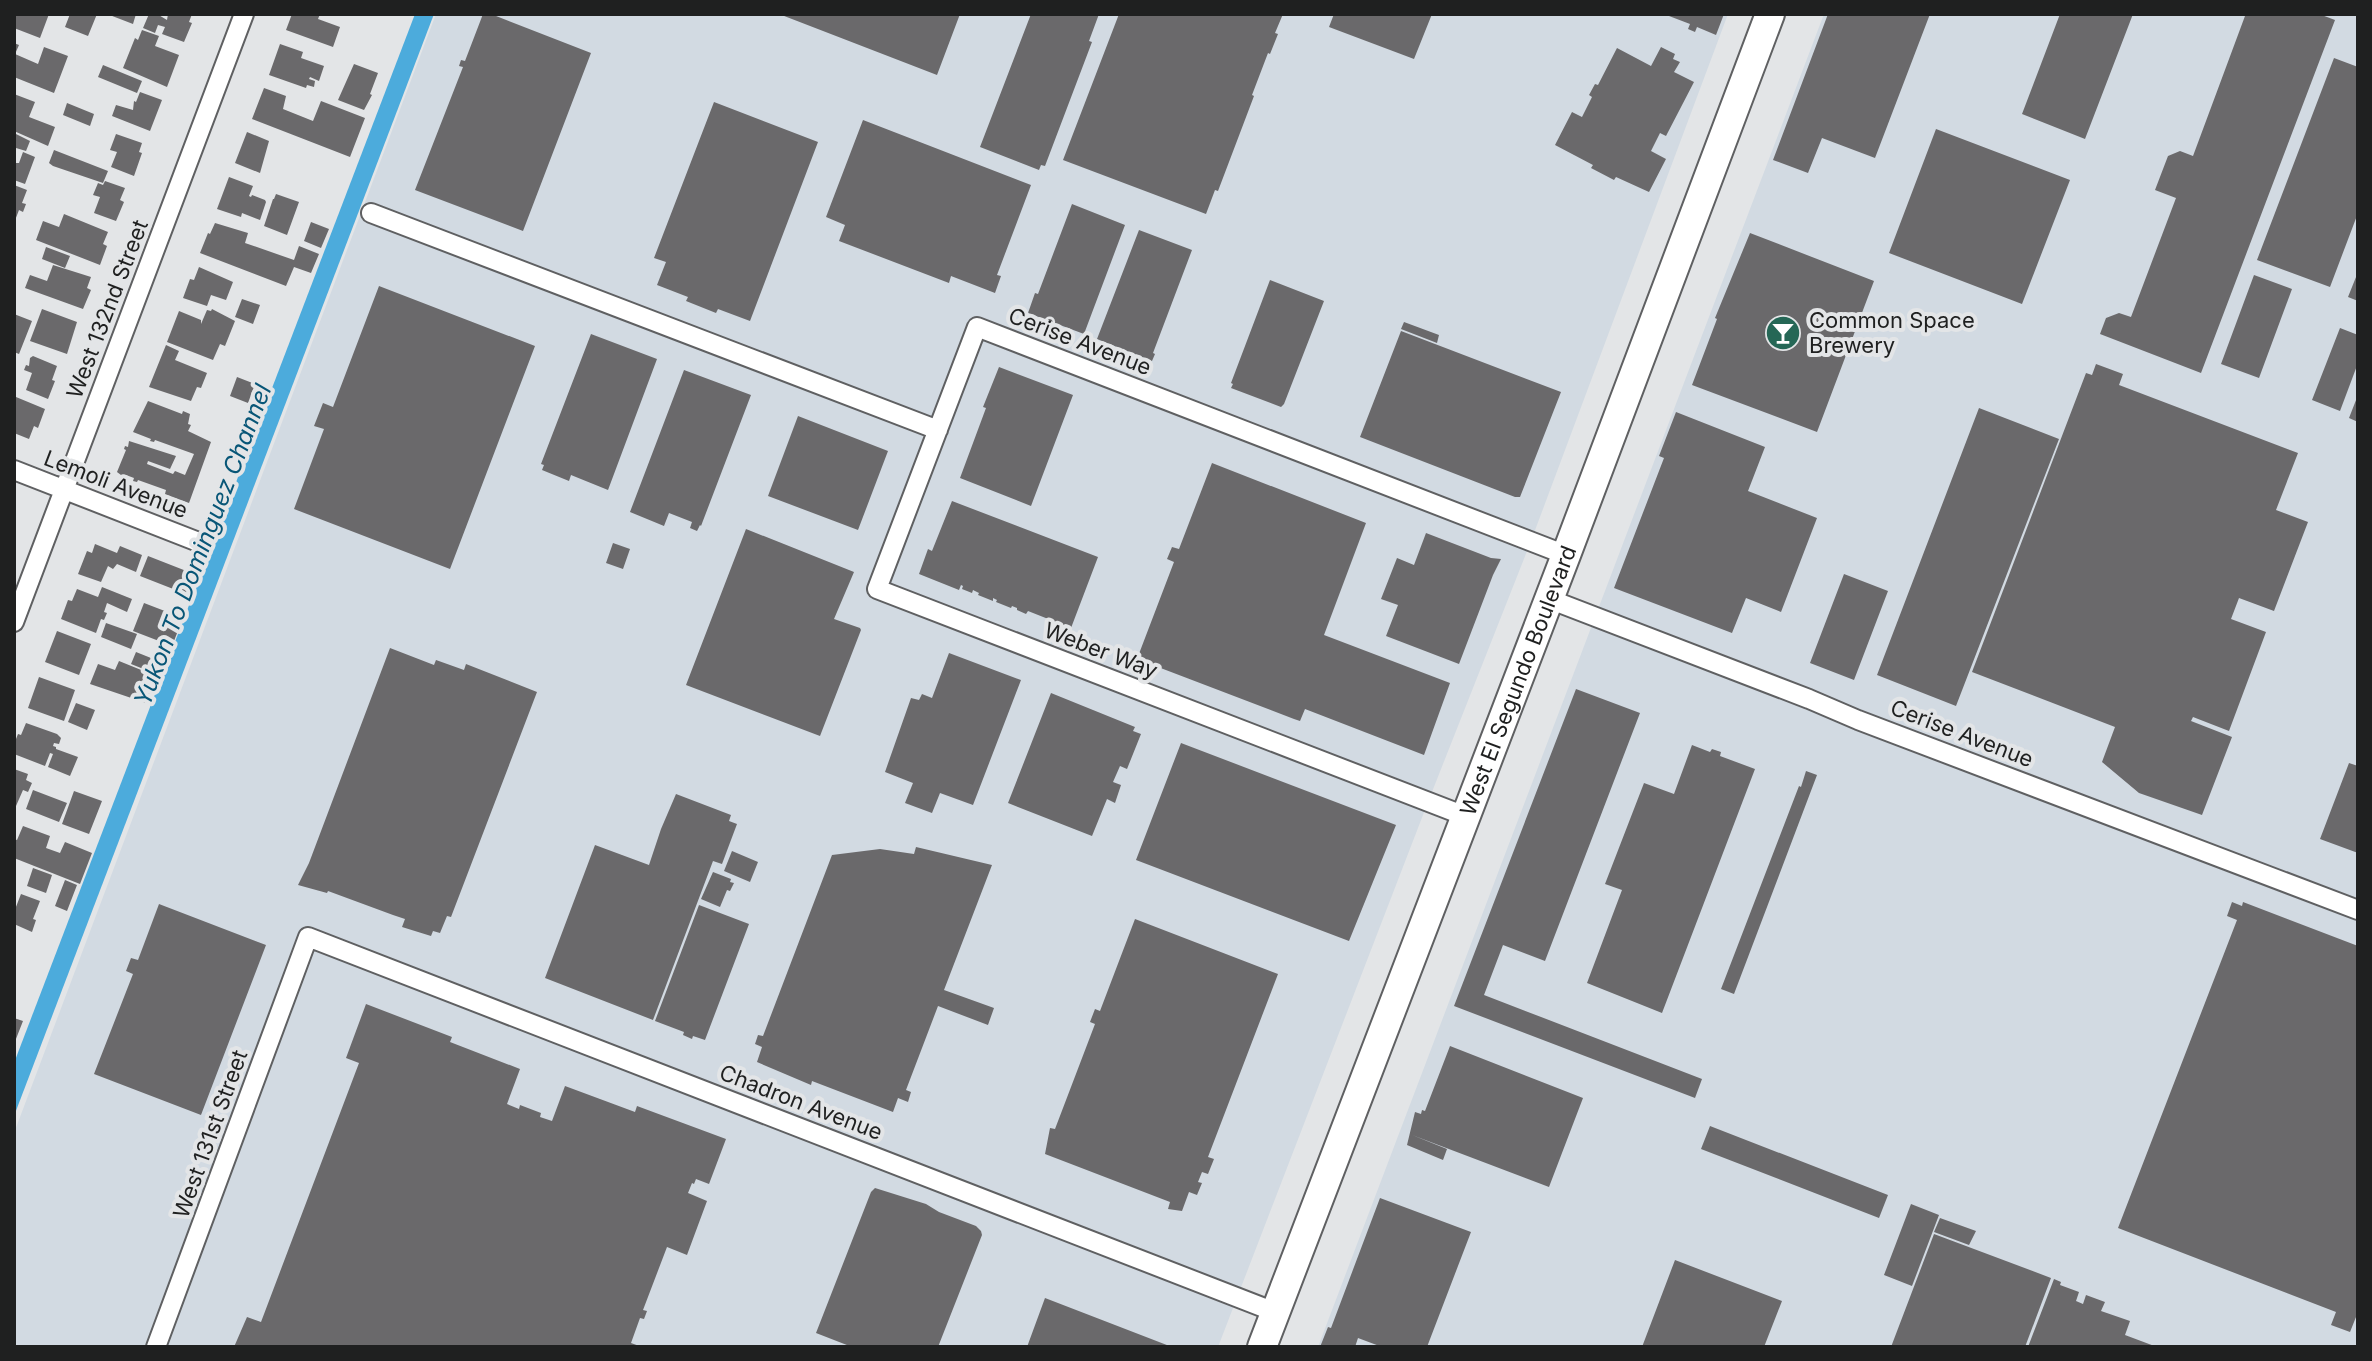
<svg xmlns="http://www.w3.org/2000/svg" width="2372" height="1361" font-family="Inter,sans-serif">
  <rect width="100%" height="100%" fill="#e3e5e7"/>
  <path fill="#d2dae2" d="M436,14H1728L1531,541L1428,802L1218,1347H14V1133Z
    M1824,14L2358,15V1347H1318Z"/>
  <path fill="#4cabdc" d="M415,14H434L14,1116V1063Z"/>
  <path fill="#6a696b" d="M14,14H49L40,38L14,28Z
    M70,14H97L88,36L65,27Z
    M107,14H136L133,24Z
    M149,14H157L167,20L168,14H192L189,22L192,23L184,42L162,34L165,27L158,25L155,33L143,28Z
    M292,14H320L318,19L340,27L333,47L286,30Z
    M483,14H491L591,53L523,231L415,190L463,67L459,66L461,60L465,61Z
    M779,14H960L937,75Z
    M1031,14H1099L1089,41L1092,42L1045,166L1041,165L1039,170L980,147Z
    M1119,14H1283L1275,33L1278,34L1270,54L1268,53L1252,95L1254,96L1218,191L1215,190L1206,214L1063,160Z
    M1334,14H1432L1414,59L1329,27Z
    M1670,14H1724L1716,35L1697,27L1695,32L1688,29L1690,24L1669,16Z
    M1828,14H1930L1875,158L1822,138L1808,173L1773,160Z
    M2060,14H2133L2085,139L2022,114Z
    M2240,14H2319L2335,20L2201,373L2100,334L2106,318L2119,313L2131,317L2176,198L2155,190L2168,156L2180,151L2193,156L2245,16Z
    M142,30L159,36L155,46L179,55L167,87L123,68L135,38L138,40Z
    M14,43L19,45L15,54L38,64L44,47L68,56L54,93L14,77Z
    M280,44L303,52L301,58L324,66L319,81L310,77L309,79L315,81L314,87L307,85L306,88L269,75Z
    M1661,47L1675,54L1673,59L1680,62L1674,72L1694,82L1666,136L1660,133L1651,151L1666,159L1649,192L1616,177L1614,180L1591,168L1593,165L1555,145L1572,112L1582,117L1592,97L1589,95L1595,84L1598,85L1617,48L1651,66Z
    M2334,58L2358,67V213L2330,287L2257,260Z
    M354,64L378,73L370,94L372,95L364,110L338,100Z
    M103,65L142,81L137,93L98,77Z
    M264,88L286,96L283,109L313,121L321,101L365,118L350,157L252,119Z
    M140,92L162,100L150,131L112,116L116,105L133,110L134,101L136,102Z
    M14,94L35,102L29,117L55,127L48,146L14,131Z
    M714,102L818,142L750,321L718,309L716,313L686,301L688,297L657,285L666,262L654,258Z
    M67,103L94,114L90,126L63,115Z
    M863,120L1031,185L997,275L1001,276L995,293L951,276L949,283L839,241L845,225L826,217Z
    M1936,129L2070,180L2022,304L1889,253Z
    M247,132L269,141L260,173L235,163Z
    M14,133L30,141L26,151L16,148L14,153Z
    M116,134L142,143L139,152L142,153L134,176L111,167L117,152L110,150Z
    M54,150L108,171L103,183L53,166L49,163Z
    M23,152L35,157L25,184L14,180V163H19Z
    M229,177L253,186L249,196L251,197L252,195L265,200L266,202L260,220L242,213L241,217L217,209Z
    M105,181L125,188L120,200L124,202L116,221L94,213L100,197L93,195L98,183L103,185Z
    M14,185L27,190L22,203L26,204L23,212L19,210L14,223Z
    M276,194L299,202L287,235L264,226L273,199H274Z
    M1072,204L1125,225L1084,334L1028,313L1035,293L1038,294Z
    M64,214L108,232L103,244L107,246L100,265L36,240L43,221L59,227Z
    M311,222L329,229L321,248L304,241Z
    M215,223L248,233L245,243L294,260L299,246L319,254L311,273L294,267L286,286L200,253L208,233L210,234Z
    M1139,230L1192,250L1153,353L1155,354L1152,361L1097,339Z
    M1750,233L1874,281L1817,432L1692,385L1717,319L1715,318Z
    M46,247L70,256L65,268L42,259Z
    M53,265L91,277L87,288L91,290L83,309L25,288L30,275L47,281Z
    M199,267L233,282L226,300L211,295L207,306L183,298L190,279L194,280Z
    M2358,272V301L2348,297Z
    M2254,275L2292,289L2259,378L2221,364Z
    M1270,280L1324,301L1284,404L1281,407L1231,388L1233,384L1231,383Z
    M379,286L535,346L450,569L294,509L324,429L314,426L323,403L333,407Z
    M242,299L260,305L253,324L235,317Z
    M42,309L77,322L67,354L30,341Z
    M212,309L235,321L225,346L220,344L213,360L167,342L179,311L201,320V324L207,310L211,311Z
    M14,314L32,321L19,354L14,352Z
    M1404,322L1439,335L1437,343L1401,329Z
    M2340,328L2358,335V363L2340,411L2312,400Z
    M1401,331L1561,392L1520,497H1515L1360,437Z
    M591,334L657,359L608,490L571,475L569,481L542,470L544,465L541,464Z
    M166,345L179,351L175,360L207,373L201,388L197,387L191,401L149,387Z
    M33,356L57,366L52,380L55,381L48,399L26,390L32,373L24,370L26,365L29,366L30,358Z
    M2096,364L2123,374L2119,385L2298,453L2276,510L2308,522L2274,611L2239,598L2231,619L2266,632L2229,731L2193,717L2191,721L2232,737L2202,815L2139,793L2102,762L2115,727L1972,672L2086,373L2092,375Z
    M999,367L1073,395L1031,506L960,478L986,408L983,407Z
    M684,370L751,395L701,526L700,525L697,531L690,528L692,522L669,513L664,526L630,512Z
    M237,377L255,384L248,403L230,396Z
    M2358,395V422L2349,418Z
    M16,397L45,409L38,428L34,426L29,439L14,433Z
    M148,401L182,414L183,411L190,414L188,424L191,425L188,431L211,442L189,503L165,494L166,490L138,480L137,482L133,481L134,478L126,475L125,478L117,472L126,450L124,449L125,446L128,447L129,441L176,456L170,469L148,461L147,464L173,474L175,471L185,475L194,454L155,440L154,442L150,441L151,439L133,432Z
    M1979,408L2059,439L1956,706L1877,675Z
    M1676,412L1765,447L1748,491L1817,518L1781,612L1746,598L1732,633L1614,588L1664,458L1659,456Z
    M798,416L888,451L858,530L768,496Z
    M1212,463L1366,523L1324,635L1450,683L1424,755L1305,709L1300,721L1294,719L1137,659L1174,562L1167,559L1172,547L1179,549Z
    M952,501L1098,557L1071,628L1028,611L1026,614L1017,610V608L1012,606L1011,608L996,602L997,600L993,598V601L978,595L979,593L973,590L972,593L962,589L963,586L961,585L959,590L919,574L928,549L932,551Z
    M746,529L854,572L834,619L860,628L861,630L820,736L686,685Z
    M1426,533L1491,558L1501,559L1493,575L1459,664L1386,636L1398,605L1381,599L1397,558L1414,565Z
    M613,543L630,549L623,569L606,563Z
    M95,544L117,553L120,546L142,555L136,572L117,564L113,569L108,566L101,582L78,574L87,551L92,553Z
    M148,556L194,574L186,594L140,576Z
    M1844,574L1888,591L1854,680L1810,663Z
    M102,587L132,599L127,612L107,603L104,612L107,613L104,620L101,619L96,633L61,619L68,600L72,601L77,589L98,597Z
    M144,603L183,618L172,646L133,631Z
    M106,623L137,634L131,649L101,637Z
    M57,631L91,644L79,675L45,662Z
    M390,648L434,665L436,660L464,670L466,664L537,692L451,917L447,916L440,933L433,931L431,936L402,927L405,919L393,915L328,891L327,893L298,885L309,863Z
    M136,652L161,662L156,674L131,664Z
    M949,653L1021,680L973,805L940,793L932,813L905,803L913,783L885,772L911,698L919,700L922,694L932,698Z
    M119,661L156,676L146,703L90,684L98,664L115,670Z
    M39,677L75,690L64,721L28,708Z
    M1576,689L1640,713L1545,961L1503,945L1484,995L1702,1079L1695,1098L1454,1006Z
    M1051,693L1135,727L1133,731L1141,734L1127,769L1120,766L1113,782L1121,785L1115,803L1107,799L1092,836L1008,803Z
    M76,703L95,710L87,730L68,722Z
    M26,723L57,734L61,738L59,744L54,743L53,746L56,747V749L78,757L70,776L48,767L53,754L50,753L45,766L14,754V744L18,734L21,735Z
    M1181,743L1396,825L1349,941L1136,860Z
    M1692,745L1710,752L1712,749L1721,752L1720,756L1755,769L1662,1013L1587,983L1622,890L1605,884L1644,783L1674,794Z
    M2349,763L2358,766V853L2320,839Z
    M14,769L28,774L26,780L32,783L28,792L23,790L16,806L14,805Z
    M1806,771L1817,775L1734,994L1721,989L1799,786L1801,787Z
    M33,790L67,803L59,822L26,809Z
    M74,791L102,801L89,834L62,824Z
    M676,794L731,815L729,821L737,824L722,864L713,861L653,1020L545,978L595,845L649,865L661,829Z
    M23,826L50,836L46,848L60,853L65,842L92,853L80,884L14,858V839L17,840Z
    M916,847L992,865L944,990L994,1008L988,1025L938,1006L906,1090L911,1092L908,1102L898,1098L893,1112L812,1081L811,1085L757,1062L762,1047L755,1044L758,1035L763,1036L832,855L880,849L914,854Z
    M732,851L758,862L750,882L724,871Z
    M33,868L52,875L46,893L27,886Z
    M713,872L731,879L730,882L734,883L730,891L727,890L720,907L701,899Z
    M65,880L77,885L67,911L55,906Z
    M21,894L40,901L33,919L36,920L32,932L14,924V912Z
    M2232,902L2242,906L2243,902L2358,946V1312L2350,1332L2331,1325L2336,1312L2118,1228L2237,920L2227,916Z
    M159,904L266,945L201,1115L94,1074L133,974L126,971L131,958L138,960Z
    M699,905L749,924L705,1040L693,1036L692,1039L683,1035L684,1032L655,1021Z
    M1135,919L1278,974L1208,1157L1214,1159L1208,1174L1202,1172L1198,1182L1202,1183L1197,1195L1189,1192L1182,1211L1168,1209L1170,1202L1045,1154L1050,1128L1055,1129L1095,1024L1090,1022L1095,1009L1100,1011Z
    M366,1004L452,1037L450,1042L520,1069L507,1104L519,1109L520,1105L541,1113L540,1117L552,1121L565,1086L635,1112L637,1106L726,1139L709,1184L696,1179L694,1184L692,1183L688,1193L707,1201L687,1255L667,1247L643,1310L647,1311L644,1319L640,1318L631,1343L642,1347H234L247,1317L261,1322L359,1063L346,1058Z
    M14,1018L23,1021L14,1044Z
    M1450,1046L1583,1098L1549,1187L1412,1135L1447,1149L1443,1160L1407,1145L1415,1112L1421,1114L1422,1110L1425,1111Z
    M1710,1126L1888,1195L1879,1218L1701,1149Z
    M875,1188L926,1204L939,1212L976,1226L981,1231L982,1235L938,1347H852L816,1333L871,1192Z
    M1380,1198L1471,1232L1427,1347H1382L1358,1338L1355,1347H1320L1328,1327L1331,1328Z
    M1911,1204L1939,1215L1912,1286L1884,1275Z
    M1940,1218L1976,1231L1969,1245L1934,1232Z
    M1934,1234L2051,1278L2025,1347H1891Z
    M1675,1260L1782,1301L1764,1347H1642Z
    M2054,1279L2061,1282L2060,1285L2079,1292L2076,1301L2083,1304L2086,1295L2105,1302L2101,1311L2130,1321L2125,1335L2157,1347H2028Z
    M1045,1298L1172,1347H1027Z"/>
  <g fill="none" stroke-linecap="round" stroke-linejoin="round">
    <g stroke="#5f6062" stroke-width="22">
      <path id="street" d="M371,213L938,430
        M14,470L201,543
        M1549,599L1809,699L1858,720L2358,910
        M14,622L244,14
        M1465,816L877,589L977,327L1566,555
        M156,1347L308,937L1275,1312"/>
    </g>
    <g stroke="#5f6062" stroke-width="32">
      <g id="primary">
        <path id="s1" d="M1262,1347L1566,555L1770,14"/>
      </g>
    </g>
    <use href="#street" stroke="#fff" stroke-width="18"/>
    <use href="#primary" stroke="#fff" stroke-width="28"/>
  </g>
  <defs>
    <g id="bar-disc" transform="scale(1.8)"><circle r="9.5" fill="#256756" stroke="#e3e5e7"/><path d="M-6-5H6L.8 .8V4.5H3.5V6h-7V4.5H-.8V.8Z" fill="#fff"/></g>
  </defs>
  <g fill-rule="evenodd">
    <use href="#bar-disc" x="1783" y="333"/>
  </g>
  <g text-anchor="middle" stroke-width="8" stroke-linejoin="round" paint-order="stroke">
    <g font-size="22" fill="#1f2020" stroke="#e3e5e7">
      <text transform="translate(107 309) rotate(-69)" y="8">West 132nd Street</text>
      <text transform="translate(1080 341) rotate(21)" y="8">Cerise Avenue</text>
      <text transform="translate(116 484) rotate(21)" y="8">Lemoli Avenue</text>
      <text transform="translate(1101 650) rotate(21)" y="8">Weber Way</text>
      <text dy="8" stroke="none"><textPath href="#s1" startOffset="714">West El Segundo Boulevard</textPath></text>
      <text transform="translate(1962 733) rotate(21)" y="8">Cerise Avenue</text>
      <text transform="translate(801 1102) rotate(21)" y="8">Chadron Avenue</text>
      <text transform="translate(210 1134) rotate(-70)" y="8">West 131st Street</text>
    </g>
    <g font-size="22" fill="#1f2020" stroke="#e3e5e7" text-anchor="start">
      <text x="1809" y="328">Common Space<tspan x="1809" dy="25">Brewery</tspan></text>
    </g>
    <g font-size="24" font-style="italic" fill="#085677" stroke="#e3e5e7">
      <text transform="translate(203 545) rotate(-69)" y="8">Yukon To Dominguez Channel</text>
    </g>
  </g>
  <rect width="2372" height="1361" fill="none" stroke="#1f2020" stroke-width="32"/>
</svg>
